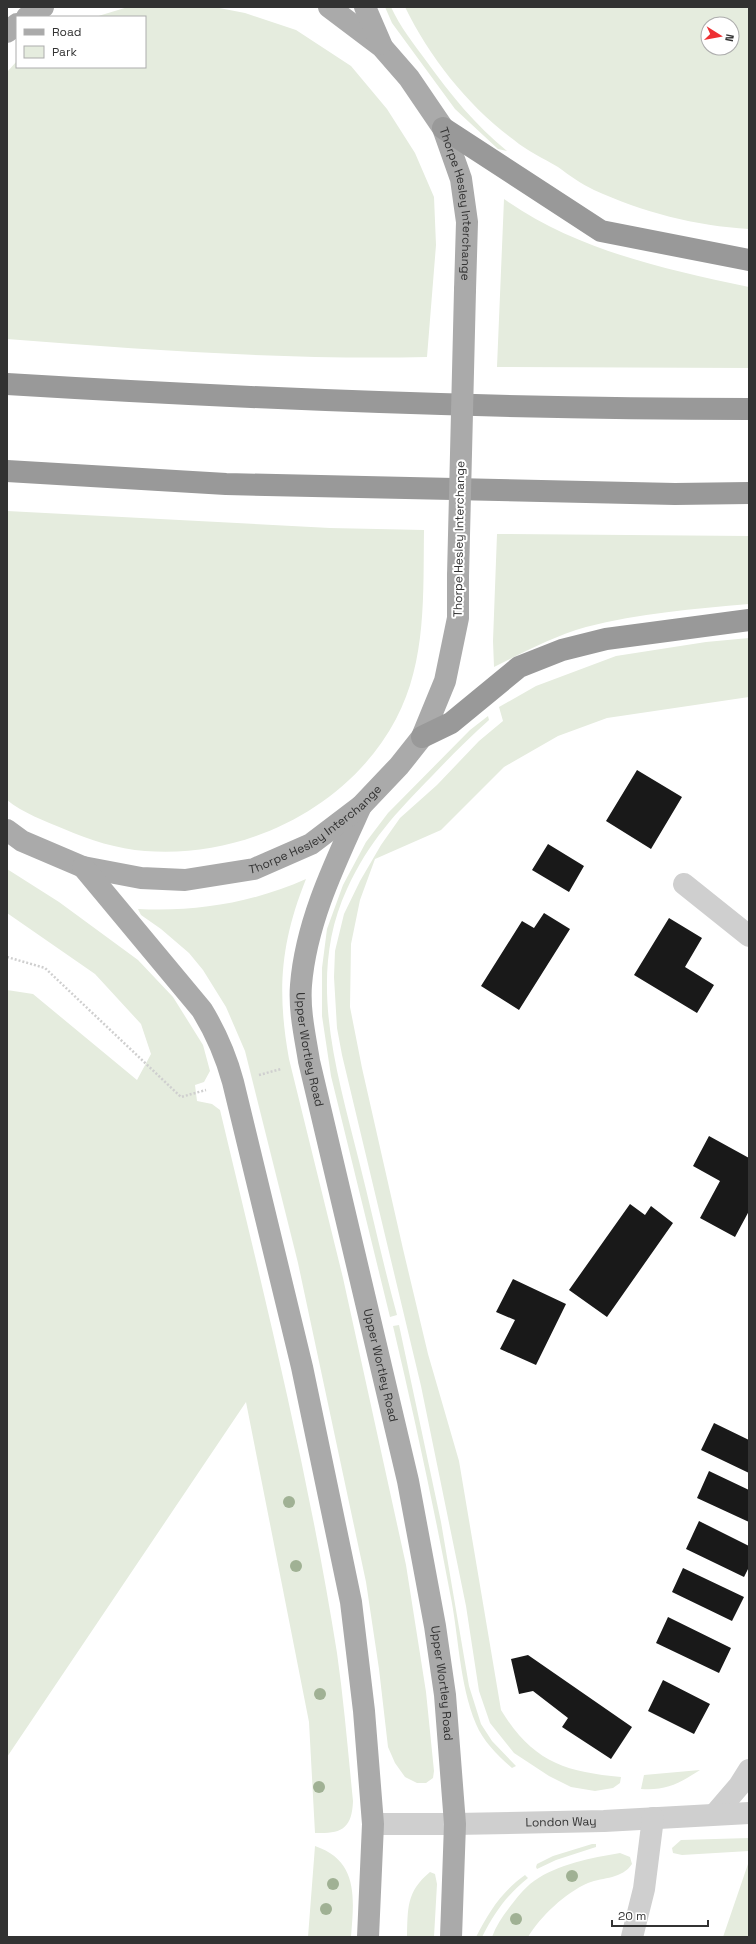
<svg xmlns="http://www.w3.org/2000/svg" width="756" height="1944" font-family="'Space Grotesk',sans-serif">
  <rect width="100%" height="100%" fill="#fff"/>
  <path fill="#e5ecde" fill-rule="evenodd" d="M128,7H214L245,13L296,30L351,66L387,109L415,153L434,197L436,245L427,357C287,360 147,350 7,339V72L17,61V67H145V17H95Z
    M385,7H391C400,27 414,44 427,62C451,95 475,125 507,151L498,149L455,109L392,23Z
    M405,7H749V229C696,226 642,212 594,190C581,184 569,175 558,167C543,158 527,151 514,140C468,106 430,58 405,7ZM708,24H732V48H708Z
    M504,199C576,250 664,269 749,287V368L497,367Z
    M7,511L330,528L424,530C423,593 427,661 396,719C349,808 244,859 145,851C118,849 89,840 64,829C45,821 23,813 7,800Z
    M497,534L749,536V604C694,609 639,613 586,627C554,636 524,652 494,667L493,641Z
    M749,638V697L607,718L558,736L504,767L441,830L375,859L360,900L351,944L350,1007L362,1068L403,1249L428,1354L459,1461L501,1710C532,1761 564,1772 621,1777L620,1783L613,1788L595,1791L571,1787L549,1776L514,1753L490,1723L479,1691L466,1606L421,1386L342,1055L337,1028L334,977L335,951L344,914L360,881L381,845L400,818L437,785L479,741L503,721L499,707L536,686L616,656L706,642Z
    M488,716L489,720C469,738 450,757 432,776C396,813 369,841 347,889C306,977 337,1072 359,1161C372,1212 383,1264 397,1315L390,1317L331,1076L322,1016V968L327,929L343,885L366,842L388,813L470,730Z
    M7,869L59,902L138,960L173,997L203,1045L210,1071L204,1082L195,1085L197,1101L212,1104L220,1110C263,1290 308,1470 337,1653C344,1702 348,1752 353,1801C352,1829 341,1834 315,1833L309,1722L246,1402L7,1757V990L33,994L137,1080L151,1054L141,1024L95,974L7,913Z
    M306,879C280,944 277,992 289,1059L343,1278L406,1565L426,1692L434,1771L433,1778L426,1783H417L405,1777L395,1763L388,1747L379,1669L366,1582L298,1263L245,1051L226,1007L203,970L189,953L161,929L141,915L138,909C196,912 252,903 306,879Z
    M399,1325L441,1522L469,1686L481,1724L492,1741L516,1766L512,1768C498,1756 483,1741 476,1724C459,1683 459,1636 450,1593C433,1503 414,1415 393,1326Z
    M700,1770C680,1783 666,1791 641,1789L644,1775Z
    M749,1838V1851L682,1855L673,1853L672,1848L681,1840Z
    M592,1844H596V1847L556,1860L537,1869L536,1867L537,1864L553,1856Z
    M315,1846C359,1861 354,1899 351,1937H308Z
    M620,1853L630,1857L632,1864C622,1879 604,1877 588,1883C565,1893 541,1916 528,1937H492C496,1926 502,1917 509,1908C516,1899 524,1888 534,1881C558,1864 591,1858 620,1853Z
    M749,1863V1937H723L748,1864Z
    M430,1872L435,1874L437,1884L434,1937H407C408,1908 406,1892 430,1872Z
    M525,1875L528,1878C506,1896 495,1912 482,1937H476C489,1912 501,1892 525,1875Z"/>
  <path fill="#191919" d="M637,770L682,797L651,849L606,821Z
    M548,844L584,866L569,892L532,870Z
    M544,913L570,929L519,1010L481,986L522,921L534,928Z
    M669,918L702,938L685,967L714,985L697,1013L634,975Z
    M709,1136L749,1158V1211L735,1237L700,1218L720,1181L693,1166Z
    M630,1204L645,1215L651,1206L673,1223L607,1317L569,1290Z
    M513,1279L566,1304L536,1365L500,1349L515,1320L496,1312Z
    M714,1423L749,1440V1473L701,1450Z
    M709,1471L749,1490V1522L697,1498Z
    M699,1521L749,1546V1567L744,1577L686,1549Z
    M683,1568L744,1597L732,1621L672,1592Z
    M668,1617L731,1648L719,1673L656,1643Z
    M528,1655L632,1727L611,1759L562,1727L568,1718L533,1691L519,1694L511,1659Z
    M663,1680L710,1704L694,1734L648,1711Z"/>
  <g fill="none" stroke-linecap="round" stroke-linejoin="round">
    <path stroke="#cfcfcf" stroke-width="2.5" stroke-dasharray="2 2" stroke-linecap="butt" d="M7,957L45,968L181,1097L206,1090
      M259,1075L281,1069"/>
    <g stroke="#cfcfcf" stroke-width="22">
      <path d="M684,884L749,936"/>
      <path d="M715,1814L739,1786L749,1770"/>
      <path id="s1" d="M373,1824H455L604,1821L749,1813"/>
      <path d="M632,1937L644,1889L653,1818"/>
    </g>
    <g stroke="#aaa" stroke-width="22">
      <path id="s2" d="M329,7L382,47L409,78L443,128L461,179L467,222L465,290"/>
      <path d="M365,7L381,44"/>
      <path d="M27,17L43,7"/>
      <path d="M7,32L17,24"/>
      <path id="s3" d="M361,806C335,863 306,922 301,985C299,1010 305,1036 309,1061L408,1481L435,1626L445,1695L455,1824L451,1937"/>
      <path id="s4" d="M7,830L22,841L83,867L141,878L185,880L254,869L311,844L361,806L399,766L422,737L445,681L458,618V576"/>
      <path d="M83,867L202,1010C216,1033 226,1056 233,1082L302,1367L351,1602L364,1711L373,1824L368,1937"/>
    </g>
    <path stroke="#999" stroke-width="22" d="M443,128L601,231L749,260
      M7,384C254,399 502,409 749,409
      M7,471L226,484L675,494L749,493
      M422,737L451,723L519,667L562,650L606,639L749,620"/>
    <path stroke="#aaa" stroke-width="22" d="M458,576L465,290"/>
  </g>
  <g fill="#a0b194">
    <circle cx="289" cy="1502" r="6"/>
    <circle cx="296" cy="1566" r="6"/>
    <circle cx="320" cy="1694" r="6"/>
    <circle cx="319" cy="1787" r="6"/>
    <circle cx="572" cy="1876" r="6"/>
    <circle cx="333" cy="1884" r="6"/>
    <circle cx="326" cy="1909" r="6"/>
    <circle cx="516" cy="1919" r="6"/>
  </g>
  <g text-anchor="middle" stroke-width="4" stroke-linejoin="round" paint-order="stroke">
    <g font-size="12" fill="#323232" stroke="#fff">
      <text dy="4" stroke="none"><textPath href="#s2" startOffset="246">Thorpe Hesley Interchange</textPath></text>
      <text transform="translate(459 539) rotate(-89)" y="4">Thorpe Hesley Interchange</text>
      <text dy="4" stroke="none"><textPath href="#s4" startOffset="331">Thorpe Hesley Interchange</textPath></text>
      <text dy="4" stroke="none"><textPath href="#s3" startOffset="255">Upper Wortley Road</textPath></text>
      <text dy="4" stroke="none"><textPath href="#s3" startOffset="579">Upper Wortley Road</textPath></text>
      <text dy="4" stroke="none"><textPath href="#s3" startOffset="903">Upper Wortley Road</textPath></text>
      <text dy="4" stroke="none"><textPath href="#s1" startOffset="188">London Way</textPath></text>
    </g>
  </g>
  <rect width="756" height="1944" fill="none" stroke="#323232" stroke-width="16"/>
  <rect x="16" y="16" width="130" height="52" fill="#ffffff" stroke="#adadad"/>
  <rect x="24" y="29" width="20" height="6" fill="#aaaaaa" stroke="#adadad"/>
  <text x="52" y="36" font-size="12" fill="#323232">Road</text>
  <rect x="24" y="46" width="20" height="12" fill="#e5ecde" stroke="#adadad"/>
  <text x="52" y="56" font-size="12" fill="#323232">Park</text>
  <g transform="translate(720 36) rotate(101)"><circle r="19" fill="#ffffff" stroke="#adadad"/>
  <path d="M0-3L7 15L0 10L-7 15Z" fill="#ee3033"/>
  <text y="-6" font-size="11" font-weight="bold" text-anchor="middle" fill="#323232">N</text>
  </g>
  <path d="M612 1920v6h96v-6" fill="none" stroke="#323232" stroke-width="2"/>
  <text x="618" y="1920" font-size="12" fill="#323232" stroke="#ffffff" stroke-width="3" paint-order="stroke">20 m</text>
</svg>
